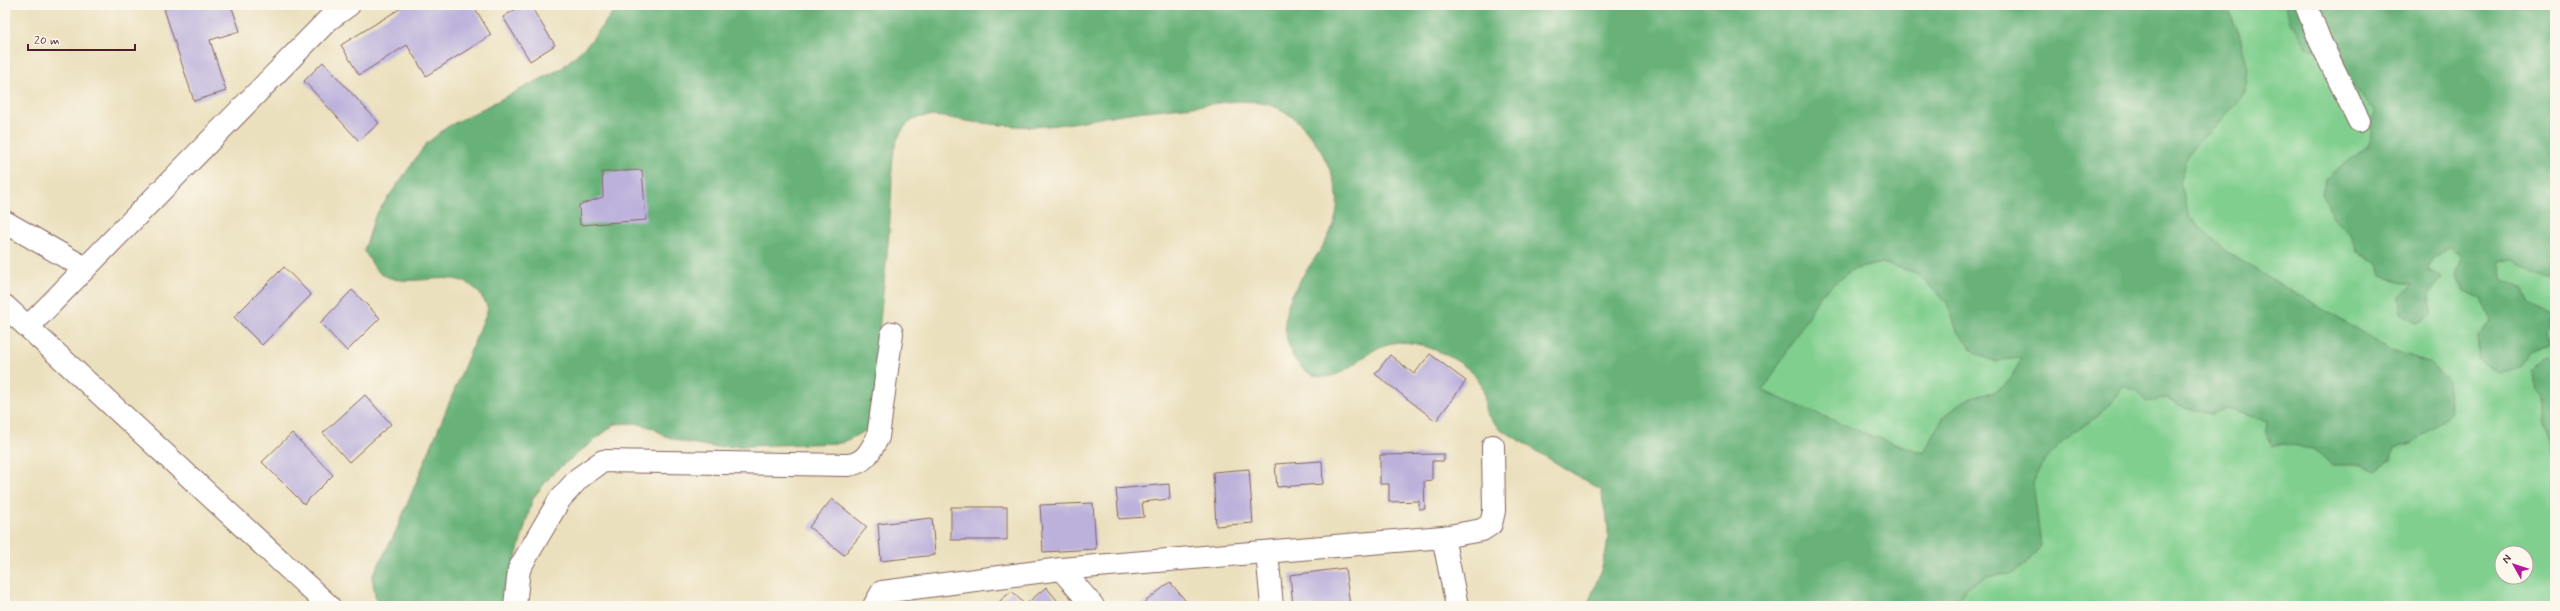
<svg xmlns="http://www.w3.org/2000/svg" width="2560" height="611" font-family="Mynerve,sans-serif">
  <rect width="100%" height="100%" fill="#fbf7ec"/>
  <filter id="ink" filterUnits="userSpaceOnUse"><feTurbulence type="fractalNoise" baseFrequency=".025" numOctaves="2"/><feDisplacementMap in="SourceGraphic" scale="8" xChannelSelector="R" yChannelSelector="G"/><feConvolveMatrix kernelMatrix="1 2 1 2 8 2 1 2 1" color-interpolation-filters="sRGB"/></filter>
  <filter id="wash" filterUnits="userSpaceOnUse"><feTurbulence type="fractalNoise" baseFrequency=".012" numOctaves="4" result="noise"/><feDisplacementMap in="SourceGraphic" scale="16" xChannelSelector="R" yChannelSelector="G"/><feGaussianBlur stdDeviation="0.9" result="paint"/><feColorMatrix in="noise" values="0 0 0 0 0 0 0 0 0 0 0 0 0 0 0 0 0 1.4 0 .05"/><feComposite in="paint" operator="in"/></filter>
  <g filter="url(#wash)">
    <rect width="100%" height="100%" fill="#ebe0be"/>
    <path fill="#80cf8e" stroke="#65775c" fill-rule="evenodd" d="M1935,5H2555V606H1743L1636,349ZM2502,553H2526V577H2502Z"/>
    <path fill="#68b279" stroke="#596852" fill-rule="evenodd" d="M618,5H2226L2239,33L2247,65L2245,93L2220,122L2194,146L2186,159L2180,181L2189,217L2229,254L2392,350L2428,362L2449,382L2450,414L2412,444L2394,448L2391,459L2376,470L2361,465H2332L2313,448L2282,444L2272,446L2266,431L2267,422L2226,408L2212,414L2185,408L2167,398L2147,403L2136,390L2123,386L2107,408L2065,440L2045,460L2033,483L2041,546L2027,563L2013,574L1988,576L1966,587L1956,606H1587C1597,581 1609,556 1608,528C1607,515 1602,503 1602,491L1499,428C1479,408 1488,413 1483,390C1481,376 1460,362 1448,356C1429,346 1403,337 1382,346C1357,357 1329,396 1300,366C1292,358 1290,349 1287,339C1272,279 1352,247 1335,185C1326,153 1303,115 1270,105C1248,98 1226,102 1203,105C1176,108 1149,110 1122,114C1086,120 1053,129 1017,126C1002,125 988,124 973,122C948,119 916,105 900,134C889,153 893,180 891,201C889,245 883,288 879,332C876,366 880,398 867,430L841,443L713,447L684,442L665,436L653,428L636,423L615,424L554,472L533,498L502,606H381L376,600L372,577L396,531L488,309C466,253 414,296 380,273C374,269 369,257 364,251L375,216L426,144L447,127L562,68L590,42ZM1882,263L1914,272L1946,301L1958,333L1975,353L1993,361L2021,358C2003,406 1983,385 1953,408C1939,419 1932,438 1924,453L1864,433L1763,391L1821,294L1852,270Z
      M2286,5H2555V281C2544,282 2522,266 2513,259L2499,261L2503,280L2523,288L2530,304L2550,315L2546,334L2549,342L2531,351L2521,367L2499,373L2478,359V336L2491,321L2482,299L2464,291L2456,276L2462,257L2449,247L2434,258L2427,269L2441,278L2429,296L2433,314L2418,323L2401,314L2400,296L2413,285L2381,276L2378,264L2357,251L2349,233L2333,217L2322,192L2327,178L2369,145L2375,111L2343,74L2340,58L2308,49L2301,36L2290,23Z
      M2545,356L2555,358V457L2545,418V399L2538,389L2531,370Z"/>
    <g id="blocks">
      <path fill="#bcb1db" d="M176,5H231L240,31L210,40L226,91L194,101L164,9Z
        M406,5H473L491,35L426,76L407,45L359,75L341,45Z
        M522,5H530L555,45L530,61L503,17Z
        M323,62L379,123L359,141L304,81Z
        M642,170L646,220L580,225L579,205L603,197L602,172Z
        M284,267L311,295L262,345L234,317Z
        M352,290L380,318L347,351L320,323Z
        M1430,354L1466,381L1436,421L1375,374L1390,355L1414,374Z
        M365,395L391,424L349,462L323,433Z
        M292,433L333,475L304,504L262,462Z
        M1444,454V461H1432V480L1424,481L1425,509H1419V501L1389,502V484H1380V455Z
        M1322,461L1323,484L1277,487L1275,464Z
        M1249,469L1253,523L1216,526L1213,472Z
        M1169,484L1170,499L1142,502L1144,517L1119,519L1116,489Z
        M832,499L867,527L844,555L809,527Z
        M1093,503L1096,549L1043,552L1040,505Z
        M951,507H1007V540H951Z
        M932,518L935,555L881,561L878,524Z
        M1345,568L1350,606H1293L1290,575Z
        M1170,582L1190,606H1140Z
        M1046,587L1062,606L995,605L1012,591L1025,605Z"/>
    </g>
  </g>
  <g filter="url(#ink)">
    <use href="#blocks" fill-opacity="0" stroke="#82635e" stroke-width="1"/>
    <g fill="none" stroke-linecap="round" stroke-linejoin="round">
      <g stroke="#82635e" stroke-width="24">
        <path id="minor" d="M2306,5L2320,41L2359,121
          M5,222L85,268
          M5,306L329,606
          M28,327L328,20L349,5
          M1443,537L1457,606
          M1267,552L1272,606
          M1061,569L1093,606
          M515,606L519,569L560,499L579,478L603,461L848,465C865,463 870,452 878,437L892,333
          M874,606L882,592L1061,569L1443,537L1482,530L1491,524L1494,511L1493,446"/>
      </g>
      <use href="#minor" stroke="#fff" stroke-width="22"/>
    </g>
  </g>
  <rect width="2560" height="611" fill="none" stroke="#fbf7ec" stroke-width="20"/>
  <g transform="translate(2514 565) rotate(309)"><circle r="19" fill="#fbf7ec" stroke="#b4a19f"/>
  <path d="M0-3L7 15L0 10L-7 15Z" fill="#b5179e"/>
  <text y="-6" font-size="11" font-weight="bold" text-anchor="middle" fill="#4a1f2b">N</text>
  </g>
  <path d="M28 44v6h107v-6" fill="none" stroke="#4a1f2b" stroke-width="2"/>
  <text x="34" y="44" font-size="12" fill="#4a1f2b" stroke="#fbf7ec" stroke-width="3" paint-order="stroke">20 m</text>
</svg>
